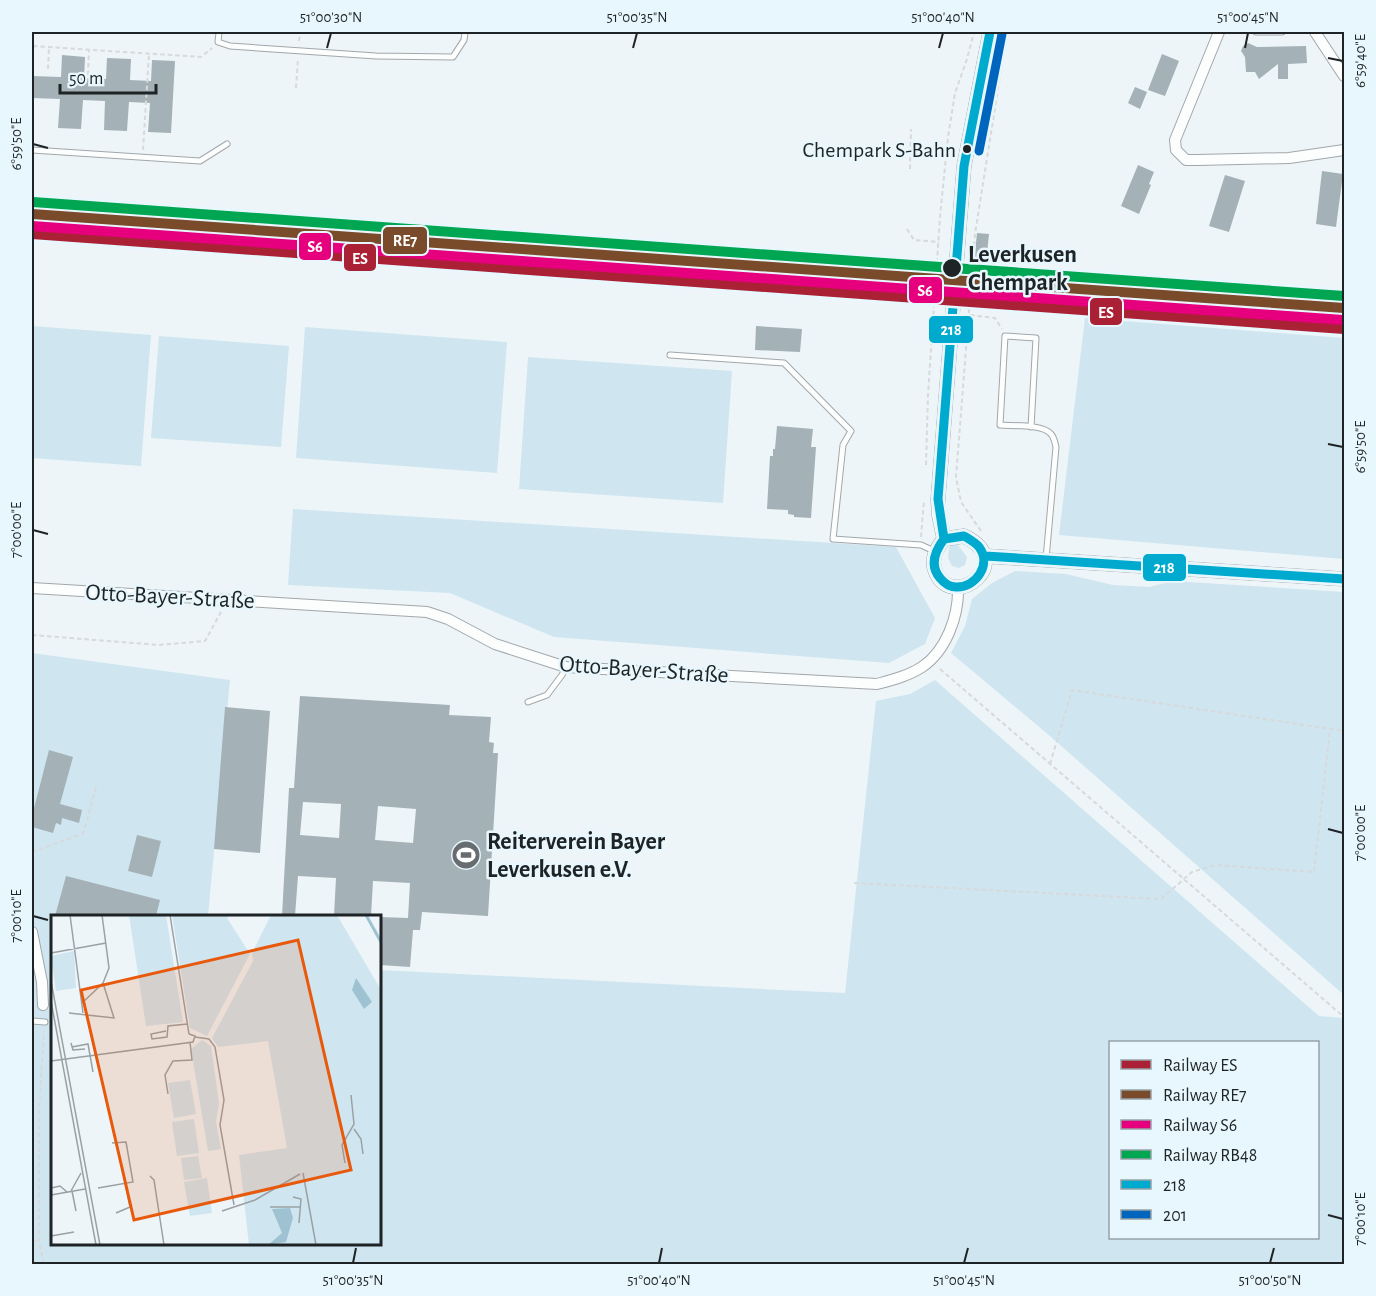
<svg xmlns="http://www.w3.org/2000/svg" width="1376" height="1296" font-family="'Alegreya Sans',sans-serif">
  <rect width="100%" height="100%" fill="#edf5f8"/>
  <path fill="#cfe6f0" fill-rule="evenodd" d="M1085,318L1344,338V559L1059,535Z
    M32,326L151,335L141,466L32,458Z
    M305,327L507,342L497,473L296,458Z
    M159,336L289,346L281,447L151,438Z
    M528,357L732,371L723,503L519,489Z
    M293,509L896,547L935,618L925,644L889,663L554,637L450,593L288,585Z
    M954,544L958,545L967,557L965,565L959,568L952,566L948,558L949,547Z
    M1015,571L1066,574L1113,585L1149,587L1173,581L1344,592V995L1051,737L951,653L965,626L972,599L992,583Z
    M32,653L230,680L208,916H52V1244H380V970L845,993L876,701L910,694L935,680L1319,1016L1344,1018V1264H32ZM1110,1042H1318V1238H1110Z"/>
  <path fill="#a4b1b7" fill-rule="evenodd" d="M1248,43L1257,47L1306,46L1307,63L1288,64V79H1278V64L1259,79L1255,72H1246L1245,57L1241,51L1243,46Z
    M1162,54L1179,61L1165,96L1148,90Z
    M62,55L85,57L84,78L106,79L107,58L131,59L130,80L151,81L152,60L175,61L171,133L148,132L150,103L129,102L127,131L104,130L105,101L83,100L81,129L58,128L60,99L32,98V76L61,77Z
    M1135,87L1147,92L1140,109L1128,103Z
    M1138,165L1154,172L1149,184L1151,185L1139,214L1121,206Z
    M1322,171L1343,174L1336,227L1316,224Z
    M1225,175L1245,181L1229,232L1209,226Z
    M977,233L989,234L986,263L1018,266L1017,281L964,276L966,262L974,263Z
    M880,256L948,261L946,276L878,271Z
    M756,326L802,329L800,352L755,350Z
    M777,426L813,429L811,447H816L811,518L794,517V515L788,514V510L767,509L770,456H773V449H775Z
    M300,696L450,705L449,715L491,717L489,742L494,743L493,753H498L488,916L422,912L420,930H413L410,967L380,965V917L408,918L410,883L373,881L371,916H334L336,878L298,876L295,916H282L289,788H294ZM303,802L341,804L339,838L300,835ZM378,806L416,809L413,843L375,840Z
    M225,707L270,711L260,853L214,849Z
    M49,750L73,757L60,804L82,810L79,823L62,818L61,825L56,823L53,833L32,827V816Z
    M137,835L161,841L152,877L128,871Z
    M66,876L160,900L156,916H55Z"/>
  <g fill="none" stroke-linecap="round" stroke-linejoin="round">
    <g stroke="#a2a7aa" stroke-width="7">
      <path id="service" d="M219,32L218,42L230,46L376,56L453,57L464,40L465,32
        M1256,32H1282
        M32,150L200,161L227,144
        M670,355L784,363L851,431L843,445L833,539L921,545L934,551
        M1031,427L1036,338L1005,336L1000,425C1012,426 1043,424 1051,434C1054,437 1055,443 1056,447L1046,559
        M528,702L547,695L562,675L566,667
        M32,1021L45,1022"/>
    </g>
    <g stroke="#a2a7aa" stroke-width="12">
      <path id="minor" d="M1219,32L1175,140L1176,150L1186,160H1197L1289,158L1344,150
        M1315,32L1344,76
        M32,588L427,612L448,619L495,644L566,667L877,684C892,680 908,676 922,667C946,651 959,616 958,587
        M32,932L42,982L43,1005"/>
    </g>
    <g stroke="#a2a7aa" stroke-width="15">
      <path id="tertiary" d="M964,536C1017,561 955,612 936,573C930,560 936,549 944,539Z
        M944,539L939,515L938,499L964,166L990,32
        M985,556L1344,579"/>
    </g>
    <path stroke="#d7d9da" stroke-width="2" stroke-dasharray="4.5 3" stroke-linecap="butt" d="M299,41L300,32
      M33,46L201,57L212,48
      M48,69L49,47
      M88,75L89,50
      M296,88L298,58
      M143,150L149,54
      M910,169L911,129
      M907,229L914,240L939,242
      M912,267L925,268L924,273H937
      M925,267V262L938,263
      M973,271L992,273
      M940,276L941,261
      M1088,279L1093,280
      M970,315L995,318L1002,329
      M926,465L928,394L940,217L948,137L955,93L967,59L974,32
      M981,531L961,502L956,477L975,234L1007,32
      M921,537L924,500
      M32,635L159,645L205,641L221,612
      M940,669L1344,1017
      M1050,764L1072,690L1344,731
      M32,852L82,834L84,831L96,787
      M854,883L1161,899L1192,872L1215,865L1314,872L1330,730
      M32,1240L39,1241
      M44,1264L39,1241V1108L44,1031"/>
    <use href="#service" stroke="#fcfefe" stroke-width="5"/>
    <use href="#minor" stroke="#fcfefe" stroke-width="10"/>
    <use href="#tertiary" stroke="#fcfefe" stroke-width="14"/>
    <g stroke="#e8f7fd" stroke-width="14">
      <path id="bus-1" d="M964,536C969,539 976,543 979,547C992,564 976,588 956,587C949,587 944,583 940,578C929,565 935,551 944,539Z
        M944,539L938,499L964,166L990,32
        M985,556L1344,579"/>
    </g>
    <g stroke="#e8f7fd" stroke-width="14">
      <path id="bus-2" d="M979,151L1002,34"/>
    </g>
    <use href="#bus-1" stroke="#00a9ce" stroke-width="9"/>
    <use href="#bus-2" stroke="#0065bd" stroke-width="9"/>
    <g stroke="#e8f7fd" stroke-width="15">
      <path id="rail-1" d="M32,234L1344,329"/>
    </g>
    <g stroke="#e8f7fd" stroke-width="15">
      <path id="rail-2" d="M32,214L1344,308"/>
    </g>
    <g stroke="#e8f7fd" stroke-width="15">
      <path id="rail-3" d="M32,226L1343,320"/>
    </g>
    <g stroke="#e8f7fd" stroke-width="15">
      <path id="rail-4" d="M33,202L1344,296"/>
    </g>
    <use href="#rail-1" stroke="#aa2135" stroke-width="10"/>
    <use href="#rail-2" stroke="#7a4b2a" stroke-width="10"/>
    <use href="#rail-3" stroke="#e6007e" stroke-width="10"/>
    <use href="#rail-4" stroke="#00a651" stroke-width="10"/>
  </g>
  <path fill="none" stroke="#1e2325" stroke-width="2" d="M327,48L331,33M633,48L637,33M939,48L943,33M1245,48L1248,33M1328,58L1343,61M33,144L48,148M1328,444L1343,447M33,530L48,534M1328,829L1343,833M33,916L48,920M1328,1215L1343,1219M353,1263L356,1248M659,1263L662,1248M964,1263L968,1248M1270,1263L1274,1248"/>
  <defs>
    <g id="stadium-disc" transform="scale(1.5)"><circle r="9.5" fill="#666c6f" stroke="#e8f7fd"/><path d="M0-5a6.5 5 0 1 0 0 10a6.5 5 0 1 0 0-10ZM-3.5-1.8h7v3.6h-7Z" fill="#fff"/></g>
  </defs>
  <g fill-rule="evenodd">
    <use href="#stadium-disc" x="466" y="855"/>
  </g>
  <g fill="#1e2325" stroke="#e8f7fd" stroke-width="2">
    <circle cx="967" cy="149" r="5"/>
    <circle cx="952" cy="268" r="10"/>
  </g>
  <g text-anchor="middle" stroke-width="5" stroke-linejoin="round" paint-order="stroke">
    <g font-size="22" fill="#1e2325" stroke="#e8f7fd" text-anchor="end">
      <text x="956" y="157">Chempark S-Bahn</text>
    </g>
    <g font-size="24" font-weight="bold" fill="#1e2325" stroke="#e8f7fd" text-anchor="start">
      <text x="968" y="262">Leverkusen<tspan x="968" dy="28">Chempark</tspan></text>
    </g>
    <g font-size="24" fill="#1e2325" stroke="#e8f7fd">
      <text transform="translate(170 596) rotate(3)" y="8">Otto-Bayer-Straße</text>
      <text transform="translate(644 669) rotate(4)" y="8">Otto-Bayer-Straße</text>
    </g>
    <g font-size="24" font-weight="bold" fill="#1e2325" stroke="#e8f7fd" text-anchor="start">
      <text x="487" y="849">Reiterverein Bayer<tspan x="487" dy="28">Leverkusen e.V.</tspan></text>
    </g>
  </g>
  <g transform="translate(51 915)">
    <rect width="330" height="330" fill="#edf5f8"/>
    <path d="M78,0H115L132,107L95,111ZM121,0H180L176,3L199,39L156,121L139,113ZM220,0H286L330,75V330H198L188,240L236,233L217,126L167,132L161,123L202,46L201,38ZM23,36L25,73L5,76L0,41ZM151,125L160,131L168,188L165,207L170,234L157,236L140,134ZM139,165L145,199L123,203L117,168ZM143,204L148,238L126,241L121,207ZM147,241L151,263L133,265L130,243ZM156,263L161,298L139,301L133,267Z" fill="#cfe6f0"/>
    <path d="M305,63L321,87L313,94L301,75ZM239,293L242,303L235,327L217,330L231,318L221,294Z" fill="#9ec2d1"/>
    <path fill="none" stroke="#9ec2d1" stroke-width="3" d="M315,0L330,27"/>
    <path fill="none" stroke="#9aa1a4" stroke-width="1.5" d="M19,0L32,98M119,0L138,119M0,38L55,28M0,66L49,330M0,86L45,330M30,89L52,68L58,53L51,0M18,98L63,103L52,68M115,116L100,119L101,124L116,122L117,111L136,109M144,122L158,124L164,132L173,185L169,210L183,290M20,128L22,135L34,134M21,132L37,129L42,157M0,146L142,127L144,121L138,119M117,179L114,160L122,146L141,145L139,127M303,214L310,224L312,239M294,248L291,230L303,209L300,180M252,258L265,330M99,261L103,265L113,330M0,273L9,271L16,277M47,273L82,267L75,227L61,228M20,276L30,258M21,276L25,296M0,280L34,274M242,282L250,284L248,308M219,292H249M171,296L204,285L249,259M65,298L79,292L74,268M0,321L23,317"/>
    <path fill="#e8590c" fill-opacity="0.15" stroke="#e8590c" stroke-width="3" d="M247,25L300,255L83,305L30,75Z"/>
    <rect width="330" height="330" fill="none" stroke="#1e2325" stroke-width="3"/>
  </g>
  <g stroke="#e8f7fd" stroke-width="2">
    <rect x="382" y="226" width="46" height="29" rx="6" fill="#7a4b2a"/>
    <rect x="298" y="232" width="34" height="29" rx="6" fill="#e6007e"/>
    <rect x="343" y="243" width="34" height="29" rx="6" fill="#aa2135"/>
    <rect x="908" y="276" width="35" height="28" rx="6" fill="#e6007e"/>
    <rect x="1089" y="297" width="34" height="29" rx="6" fill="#aa2135"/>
    <rect x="928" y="315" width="46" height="29" rx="6" fill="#00a9ce"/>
    <rect x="1142" y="553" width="45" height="29" rx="6" fill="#00a9ce"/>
  </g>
  <g font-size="16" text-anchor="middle" font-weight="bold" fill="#fff">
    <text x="405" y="246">RE7</text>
    <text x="315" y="252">S6</text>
    <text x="360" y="264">ES</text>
    <text x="925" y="296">S6</text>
    <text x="1106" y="318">ES</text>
    <text x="951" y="335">218</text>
    <text x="1164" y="573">218</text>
  </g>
  <rect width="1376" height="1296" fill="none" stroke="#e8f7fd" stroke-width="66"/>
  <rect x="1109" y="1041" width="210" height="198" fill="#e8f7fd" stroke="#97a2a7" stroke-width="1.5"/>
  <rect x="1121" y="1060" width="30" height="9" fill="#aa2135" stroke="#97a2a7" stroke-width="1.5"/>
  <text x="1163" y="1071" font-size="18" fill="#1e2325">Railway ES</text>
  <rect x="1121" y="1090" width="30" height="9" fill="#7a4b2a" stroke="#97a2a7" stroke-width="1.5"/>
  <text x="1163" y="1101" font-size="18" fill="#1e2325">Railway RE7</text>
  <rect x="1121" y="1120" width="30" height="9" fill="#e6007e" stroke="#97a2a7" stroke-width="1.5"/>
  <text x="1163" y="1131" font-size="18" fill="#1e2325">Railway S6</text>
  <rect x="1121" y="1150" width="30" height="9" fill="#00a651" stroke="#97a2a7" stroke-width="1.5"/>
  <text x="1163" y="1161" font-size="18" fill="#1e2325">Railway RB48</text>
  <rect x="1121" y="1180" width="30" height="9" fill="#00a9ce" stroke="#97a2a7" stroke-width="1.5"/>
  <text x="1163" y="1191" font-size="18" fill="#1e2325">218</text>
  <rect x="1121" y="1210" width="30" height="9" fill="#0065bd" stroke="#97a2a7" stroke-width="1.5"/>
  <text x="1163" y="1221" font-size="18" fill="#1e2325">201</text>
  <path d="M60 84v9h96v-9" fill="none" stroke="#1e2325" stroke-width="3"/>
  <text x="69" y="84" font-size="18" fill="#1e2325" stroke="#e8f7fd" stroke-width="4.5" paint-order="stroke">50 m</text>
  <rect x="33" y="33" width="1310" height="1230" fill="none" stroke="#1e2325" stroke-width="2"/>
  <g font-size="15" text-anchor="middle" fill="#1e2325">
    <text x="331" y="22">51°00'30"N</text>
    <text x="637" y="22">51°00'35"N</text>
    <text x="943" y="22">51°00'40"N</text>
    <text x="1248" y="22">51°00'45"N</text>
    <text transform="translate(1360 61) rotate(-90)" y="5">6°59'40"E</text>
    <text transform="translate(16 144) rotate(-90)" y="5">6°59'50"E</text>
    <text transform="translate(1360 447) rotate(-90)" y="5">6°59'50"E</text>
    <text transform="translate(16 530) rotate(-90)" y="5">7°00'00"E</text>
    <text transform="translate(1360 833) rotate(-90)" y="5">7°00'00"E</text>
    <text transform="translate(16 916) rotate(-90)" y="5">7°00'10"E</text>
    <text transform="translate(1360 1219) rotate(-90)" y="5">7°00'10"E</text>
    <text x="353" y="1285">51°00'35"N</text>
    <text x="659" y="1285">51°00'40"N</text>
    <text x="964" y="1285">51°00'45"N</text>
    <text x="1270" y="1285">51°00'50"N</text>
  </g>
</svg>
